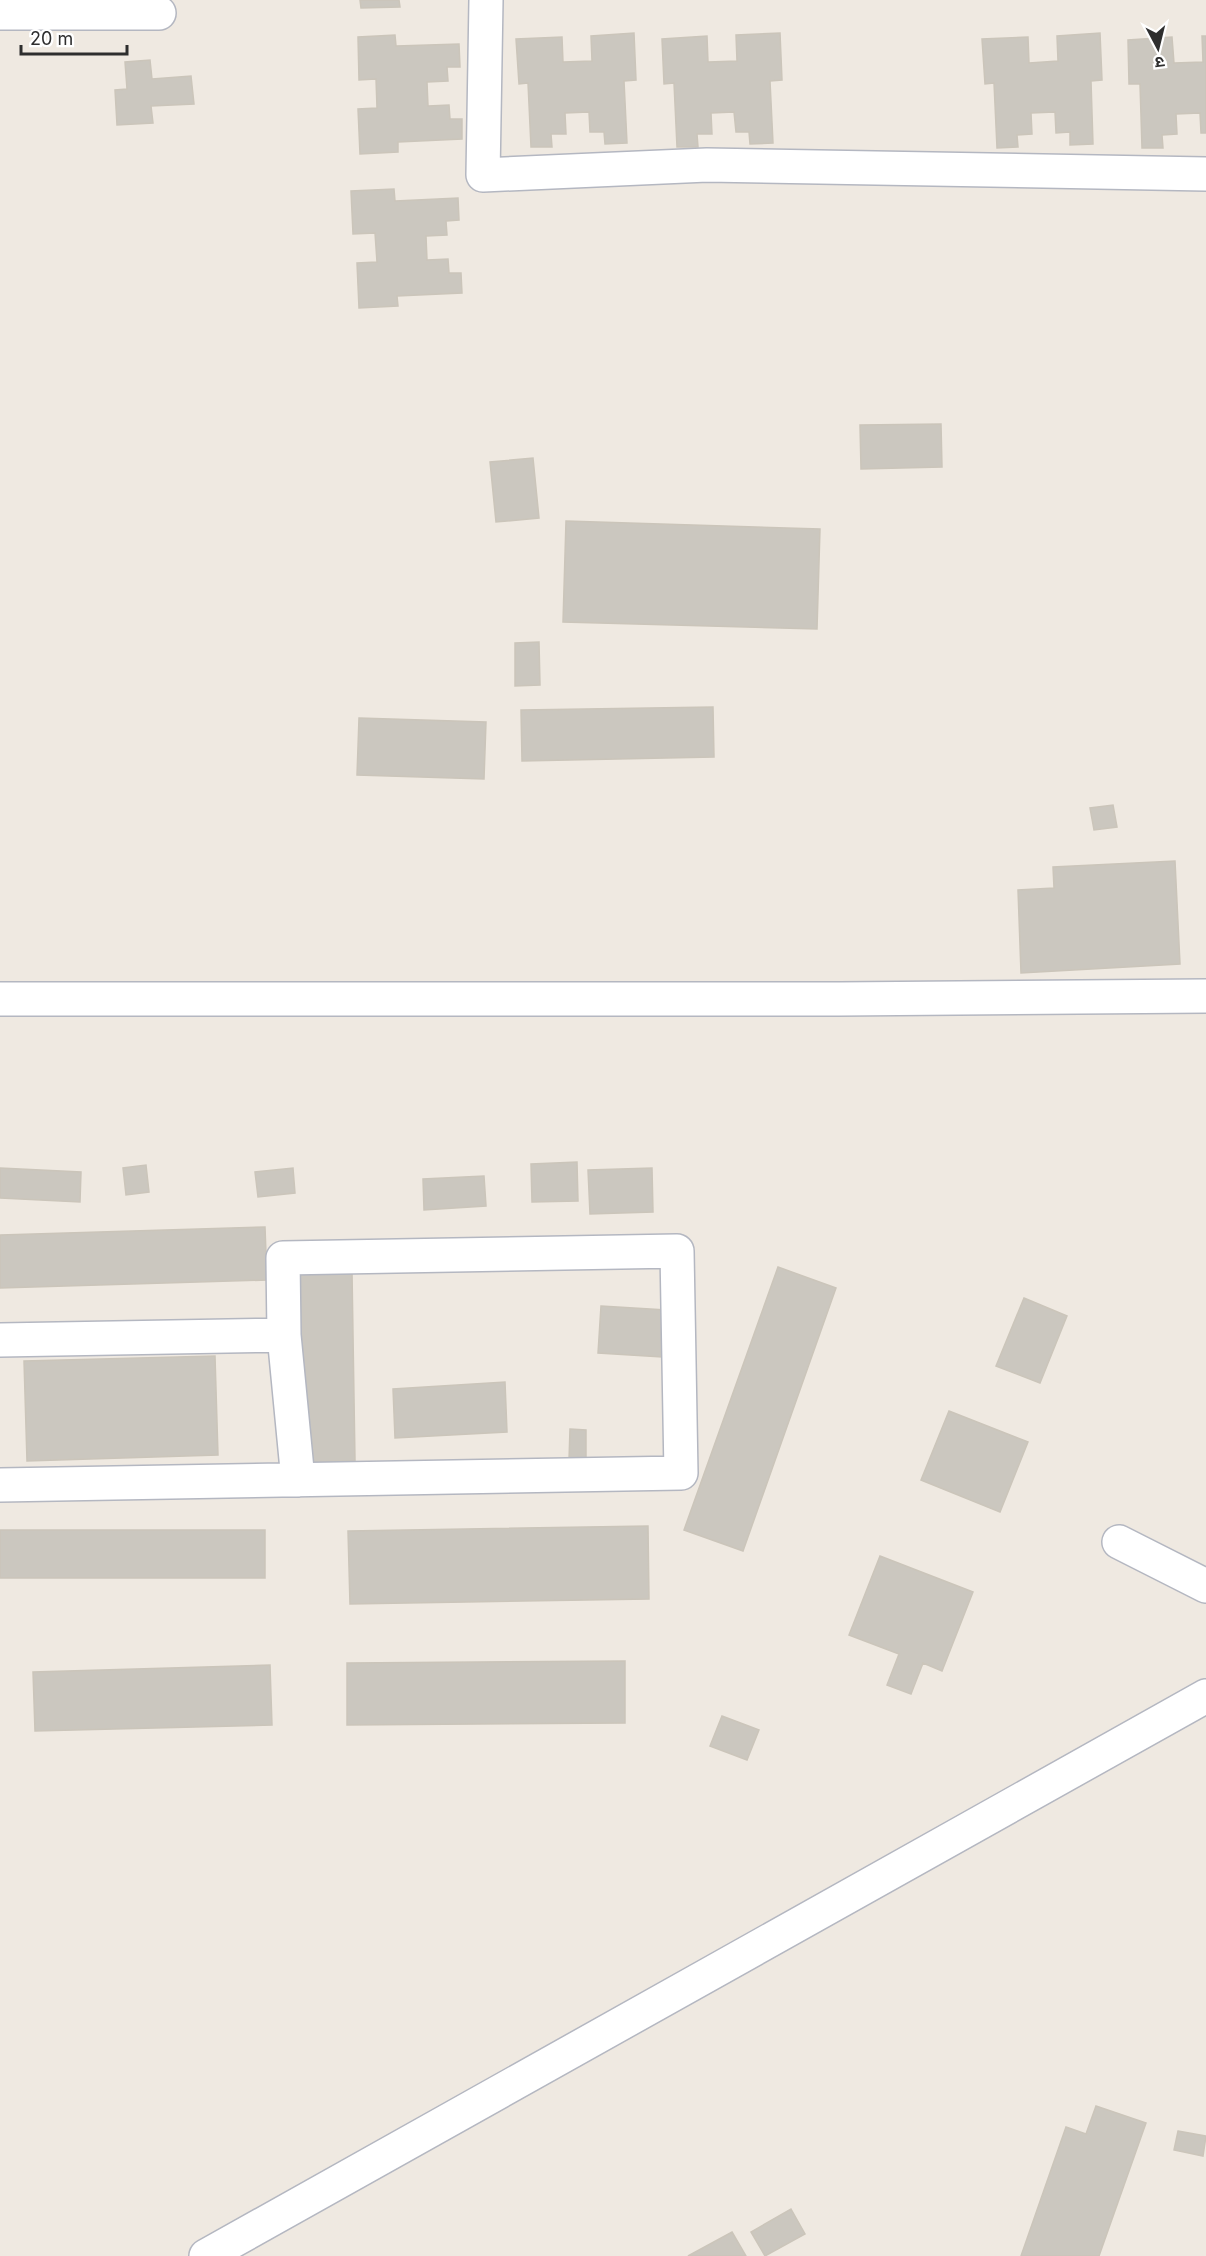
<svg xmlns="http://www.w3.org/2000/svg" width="1206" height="2256" font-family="Inter,'Noto Sans Devanagari',sans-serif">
  <rect width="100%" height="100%" fill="#efe9e1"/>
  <path fill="#cbc7bf" stroke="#cbc5ba" stroke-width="1.5" d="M360,0H399L400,7L361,8Z
    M634,33L636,80L624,81L627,143L605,144L604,132H590L589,112L565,113L566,134H551L552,147H531L528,83L519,84L516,39L562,37L563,62L592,61L591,36Z
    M780,33L782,80L770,81L773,143L750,144L749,132H736L734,112L711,113L712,134H697L698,147H677L674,83L664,84L662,39L707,36L708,62L737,61L736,35Z
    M1100,33L1102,80L1091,81L1093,144L1070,145V132L1056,133L1055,112L1031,113L1032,134L1017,135L1018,147L997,148L994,83L985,84L982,39L1028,37L1029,63L1058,61L1057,36Z
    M395,35L396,46L459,44L460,67H447L448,81L427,82L428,106L449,105L450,119H462V139L398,142V152L360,154L358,109L377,108L376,79L359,80L358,37Z
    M1202,36H1206V133H1201L1200,113L1176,114L1177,134L1162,135L1163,148H1142L1140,84H1129L1128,40L1172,37L1174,63L1203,62Z
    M150,60L152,79L191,76L194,104L151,106L153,123L117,125L115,90L127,89L125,62Z
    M394,189L395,201L458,198L459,220L446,221L447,235L426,236L427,260L448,259L449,273H461L462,293L397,296L398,306L359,308L357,263L377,262L375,233L353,234L351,191Z
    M941,424L942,467L861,469L860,425Z
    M533,458L539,518L496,522L490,462Z
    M566,521L820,529L817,629L563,622Z
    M539,642L540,685L515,686V643Z
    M713,707L714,757L522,761L521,710Z
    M359,718L486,722L484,779L357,775Z
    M1113,805L1117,827L1094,830L1090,808Z
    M1175,861L1180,964L1021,973L1018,890L1054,888L1053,867Z
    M577,1162L578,1201L532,1202L531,1164Z
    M146,1165L149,1192L126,1195L123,1168Z
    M0,1168L81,1172L80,1202L0,1198Z
    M293,1168L295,1193L258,1197L255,1172Z
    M652,1168L653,1212L590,1214L588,1170Z
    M484,1176L486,1206L424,1210L423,1179Z
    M265,1227L267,1280L0,1288V1235Z
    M778,1267L836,1288L743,1551L684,1530Z
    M352,1271L355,1461L302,1462L298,1273Z
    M1024,1298L1067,1316L1040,1383L996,1366Z
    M601,1306L666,1310L662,1357L598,1353Z
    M215,1356L218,1455L27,1461L24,1361Z
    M505,1382L507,1432L395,1438L393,1389Z
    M949,1411L1028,1442L1000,1512L921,1480Z
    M570,1429L586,1430V1461L569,1460Z
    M648,1526L649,1599L350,1604L348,1531Z
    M0,1530H265V1578H0Z
    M880,1556L973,1592L942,1671L923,1663L911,1694L887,1685L899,1654L849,1635Z
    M625,1661V1723L347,1725V1663Z
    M270,1665L272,1725L35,1731L33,1672Z
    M722,1716L759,1730L747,1760L710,1746Z
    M1096,2106L1146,2123L1099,2256H1021L1066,2127L1086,2134Z
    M1178,2131L1206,2136L1203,2156L1174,2150Z
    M791,2209L805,2234L765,2256L751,2232Z
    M732,2232L746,2256H688Z"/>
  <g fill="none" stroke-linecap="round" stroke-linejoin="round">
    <g stroke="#b4b7c1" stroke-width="36">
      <path id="minor" d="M486,0L483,175L707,165L1206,174
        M0,13H159
        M0,999H839L1206,996
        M284,1335L298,1480
        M0,1340L284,1335L283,1258L677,1251L681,1473L0,1485
        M1119,1542L1206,1586
        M206,2256L1206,1696"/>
    </g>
    <use href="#minor" stroke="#fff" stroke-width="33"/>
  </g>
  <g transform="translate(1158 48) rotate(173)" stroke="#ffffff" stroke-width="4.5" paint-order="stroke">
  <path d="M0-4.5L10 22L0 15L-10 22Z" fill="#2e2e2e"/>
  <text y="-9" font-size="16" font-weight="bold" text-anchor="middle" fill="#2e2e2e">उ</text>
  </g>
  <path d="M21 45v9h106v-9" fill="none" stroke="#2e2e2e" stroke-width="3"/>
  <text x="30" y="45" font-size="18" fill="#2e2e2e" stroke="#ffffff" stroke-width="4.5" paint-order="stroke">20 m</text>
</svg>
